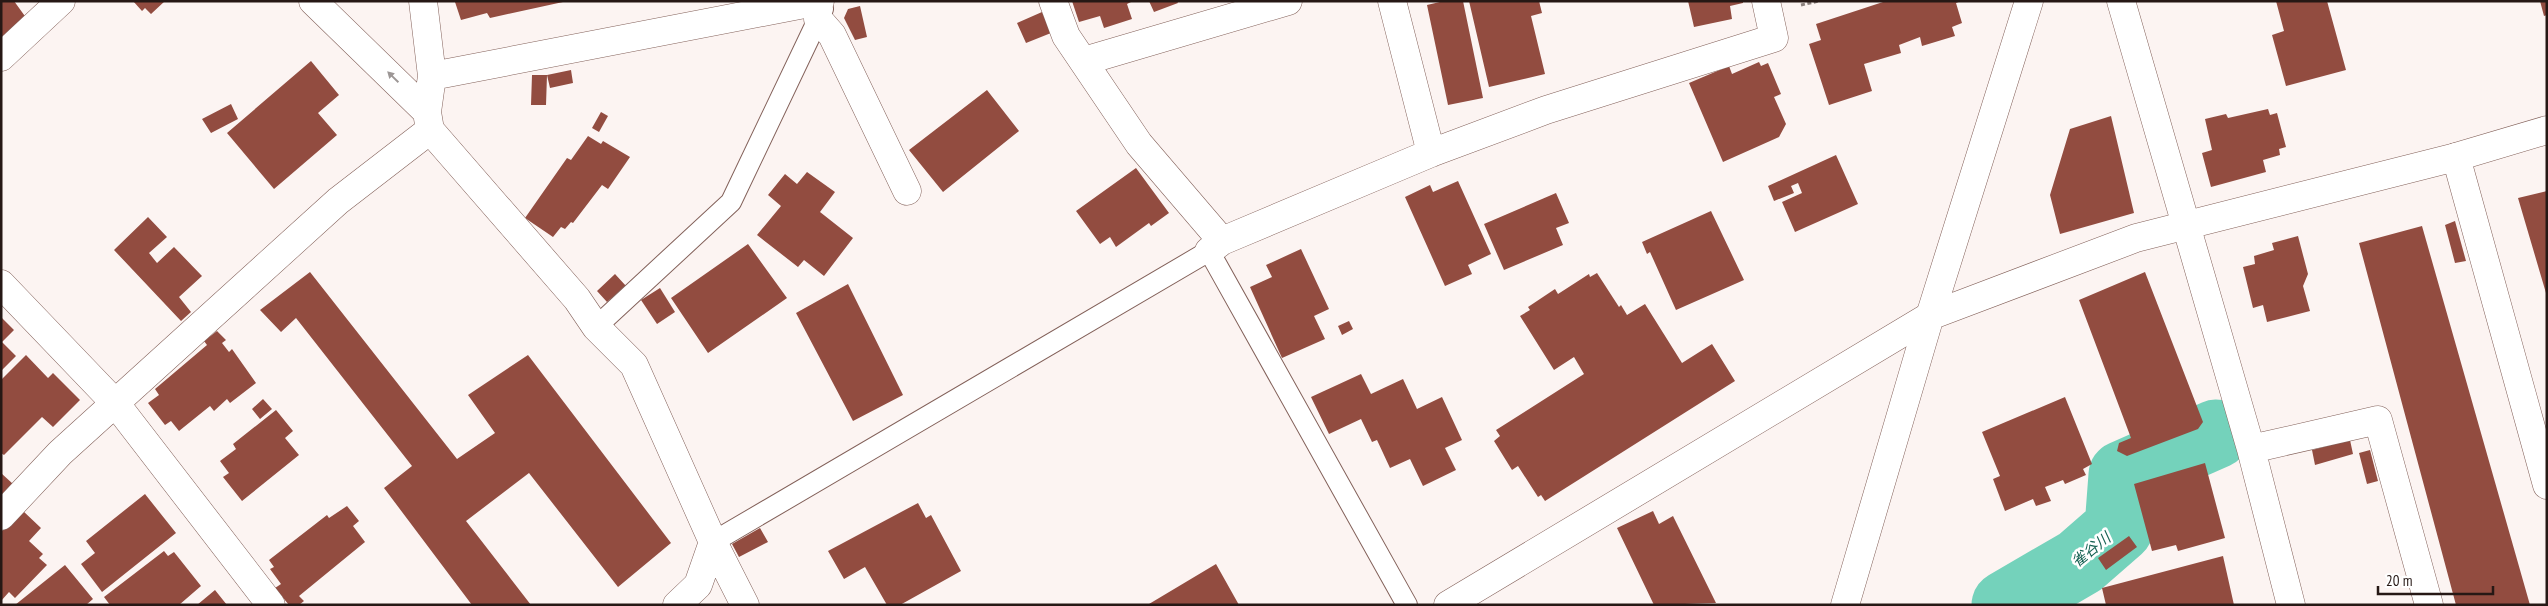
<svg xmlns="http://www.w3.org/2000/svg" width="2548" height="606" font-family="'PT Sans Narrow','Noto Sans JP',sans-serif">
  <rect width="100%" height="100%" fill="#fcf4f2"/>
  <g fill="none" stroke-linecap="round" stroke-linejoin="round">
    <path stroke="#74d2bb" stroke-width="69" d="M2006,605L2080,562L2119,528L2123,475L2216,434"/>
  </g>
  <path fill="#924c40" d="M1,1H14L27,19L1,39Z
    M133,1H165L151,14L145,8L142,11Z
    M457,1H563V2L490,18L487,13L461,20L455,2Z
    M1072,1H1133L1127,4L1132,19L1104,28L1100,16L1079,22Z
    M1149,1H1177L1178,3L1154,12Z
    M1444,1H1463L1483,98L1448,105L1427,5Z
    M1469,1H1539L1542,13L1531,16L1545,74L1489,87Z
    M1688,1H1743V3L1730,6L1732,19L1694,27Z
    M1886,1H1961L1956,3L1962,23L1952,27L1955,36L1922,46L1920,37L1899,45L1901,53L1864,64L1872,91L1829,105L1809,44L1821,40L1816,24Z
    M2276,1H2327L2346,70L2286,86L2272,35L2284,31Z
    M2540,1H2547V15L2544,16Z
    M860,6L867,37L855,40L844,18L848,9Z
    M1042,12L1051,33L1026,43L1017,23Z
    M311,61L339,95L318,113L337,135L274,189L227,133Z
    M1759,62L1761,66L1768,63L1781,94L1774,97L1786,124L1779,137L1723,162L1689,83L1729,66L1732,74Z
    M571,70L573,83L550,88L547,75Z
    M532,75H547L546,105H531Z
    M987,90L1019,131L943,192L909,150Z
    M231,104L238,119L211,133L202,119Z
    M2268,109L2270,115L2277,113L2286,147L2279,149L2280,155L2263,160L2266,172L2211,187L2202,153L2212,150L2205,119L2226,114L2228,118Z
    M601,112L608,116L599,132L592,128Z
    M2111,116L2134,213L2060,234L2050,195L2070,129Z
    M588,136L601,144L603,141L630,157L608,189L602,185L573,223L571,222L565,229L561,227L553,237L525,218L567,158L571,160Z
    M1836,155L1858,204L1795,232L1782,202L1802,193L1798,183L1791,186L1794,193L1774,201L1768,186Z
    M1136,168L1169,213L1151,226L1149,223L1116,247L1110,237L1100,244L1076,211Z
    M807,172L835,192L820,212L853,238L824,276L804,260L798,267L757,235L781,206L768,195L785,174L797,184Z
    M1458,181L1491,254L1468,265L1472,274L1445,286L1405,197L1430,185L1433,192Z
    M2547,191V293H2546L2518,198Z
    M1556,193L1569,223L1556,228L1563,245L1504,270L1484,224Z
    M1711,211L1744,280L1676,310L1650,252L1647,254L1642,242Z
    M148,217L167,237L149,253L157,263L174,247L202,276L179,297L191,312L181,321L114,250Z
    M2455,221L2466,261L2455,263L2445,225Z
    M2422,226L2530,605H2456L2359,243Z
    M2298,236L2308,274L2303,286L2310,311L2267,322L2263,305L2253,308L2243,267L2255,264L2254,256L2274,250L2272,243Z
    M748,244L787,298L708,353L671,298Z
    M1301,249L1329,309L1314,316L1325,339L1282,358L1250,287L1272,277L1266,265Z
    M310,272L457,459L495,433L468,395L528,355L671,543L618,587L529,473L466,521L531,605H472L384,488L412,466L296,318L281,332L260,310Z
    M2145,272L2203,422L2198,429L2127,456L2117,451L2119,443L2131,438L2079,300Z
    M1597,273L1619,307L1621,305L1627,315L1645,304L1682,363L1712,344L1735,381L1545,501L1541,495L1538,497L1518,466L1512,470L1494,441L1500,436L1496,430L1584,374L1574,357L1554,370L1520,316L1530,310L1528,307L1555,289L1558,294L1589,274L1590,277Z
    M615,274L626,286L607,302L597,291Z
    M848,284L903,395L853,421L796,313Z
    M660,288L675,312L657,324L641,300Z
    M1,317L14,330L2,342L16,356L1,371Z
    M1349,321L1353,329L1342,335L1338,326Z
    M217,331L226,340L222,343L229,352L232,349L256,383L230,403L227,399L214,411L210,406L179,431L171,421L165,425L148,403L159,395L155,389L207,345L204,341Z
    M26,355L48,378L53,373L80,400L53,427L42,417L4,455L1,453V380Z
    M1361,374L1371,394L1403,379L1417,409L1442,397L1462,440L1445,448L1456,470L1423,486L1410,459L1390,468L1377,440L1372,442L1361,419L1329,434L1311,397Z
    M2065,397L2092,464L2083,469L2086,475L2065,484L2063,480L2045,487L2051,501L2036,506L2033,499L2005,511L1993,479L2000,476L1982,432Z
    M263,399L272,409L260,419L252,409Z
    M276,410L293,431L285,438L299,455L242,501L223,477L229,473L220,461L236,449L233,444Z
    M2350,440L2353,454L2315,465L2312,450Z
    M2370,450L2378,481L2367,484L2359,453Z
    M2205,463L2225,538L2178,551L2176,545L2152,551L2134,484Z
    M1,473L13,484L1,495Z
    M145,494L176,533L102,592L81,564L95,553L86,541Z
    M918,503L926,518L931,515L961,571L900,605H887L865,567L844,579L828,551Z
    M347,506L359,521L353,526L365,542L299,596L304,601L299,605H289L275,588L281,584L270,569L274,567L269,560L327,515L329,518Z
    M22,510L41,528L29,541L43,554L39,558L47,565L15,598L9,592L1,601V532Z
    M1653,511L1659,524L1673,516L1716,603L1654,605L1617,528Z
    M760,528L768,542L739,557L732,544Z
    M2129,536L2137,547L2106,570L2098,558Z
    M164,551L168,556L174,552L201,586L179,605H110L104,597Z
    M2223,556L2234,605H2106L2102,588Z
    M1216,564L1239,605H1150L1149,604Z
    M65,565L93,599L86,605H15Z
    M215,590L227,605H197Z"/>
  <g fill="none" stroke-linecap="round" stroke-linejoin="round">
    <g stroke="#83615a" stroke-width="22">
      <path id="service" d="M596,327L731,202L823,9
        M713,542L1209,251L1407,605"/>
    </g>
    <g stroke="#83615a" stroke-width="29">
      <path id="minor" d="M313,1L427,112
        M423,1L432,76L427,112L430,130L577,299L596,327L634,365L713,542L745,605
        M1053,1L1066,36L1139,144L1222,241L1209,251
        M1392,1L1431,153
        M2121,1L2251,449L2291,605
        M818,19L832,35L907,191
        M1,57L61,1
        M1084,61L1288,1
        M432,76L820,1
        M2456,157L2547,485
        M1222,241L1431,153L1546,110L1774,38L1766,1
        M1,284L116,404L271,605
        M2251,449L2378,420L2429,605
        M1,516L60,453L338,201L430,130
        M677,605L698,585L713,542
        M1448,605L1930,316"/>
    </g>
    <g stroke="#83615a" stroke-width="29">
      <path id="tertiary" d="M1930,316L2136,238L2456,157L2547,130
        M1845,605L1930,316L2029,1"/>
    </g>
    <path stroke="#8b807d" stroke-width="3" stroke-dasharray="4 2.5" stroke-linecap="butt" d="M1801,5L1819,1"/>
    <use href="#service" stroke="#fff" stroke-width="20"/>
    <use href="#minor" stroke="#fff" stroke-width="28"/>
    <use href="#tertiary" stroke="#fff" stroke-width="28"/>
  </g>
  <defs><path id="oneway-solid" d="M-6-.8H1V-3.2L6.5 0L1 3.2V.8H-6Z" transform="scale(1.25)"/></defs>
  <use fill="#9d9796" href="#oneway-solid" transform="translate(393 77) rotate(-136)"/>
  <g text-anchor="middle" stroke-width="5" stroke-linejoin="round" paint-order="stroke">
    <g font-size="15" font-style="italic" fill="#186354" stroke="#fff">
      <text transform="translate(2091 550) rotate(-39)" y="5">雀谷川</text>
    </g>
  </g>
  <rect width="2548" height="606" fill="none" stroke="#261815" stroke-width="5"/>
  <path d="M2378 586v8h115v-8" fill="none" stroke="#261815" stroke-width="2.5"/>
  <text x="2386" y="586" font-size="15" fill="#261815" stroke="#ffffff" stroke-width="4" paint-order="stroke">20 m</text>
</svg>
